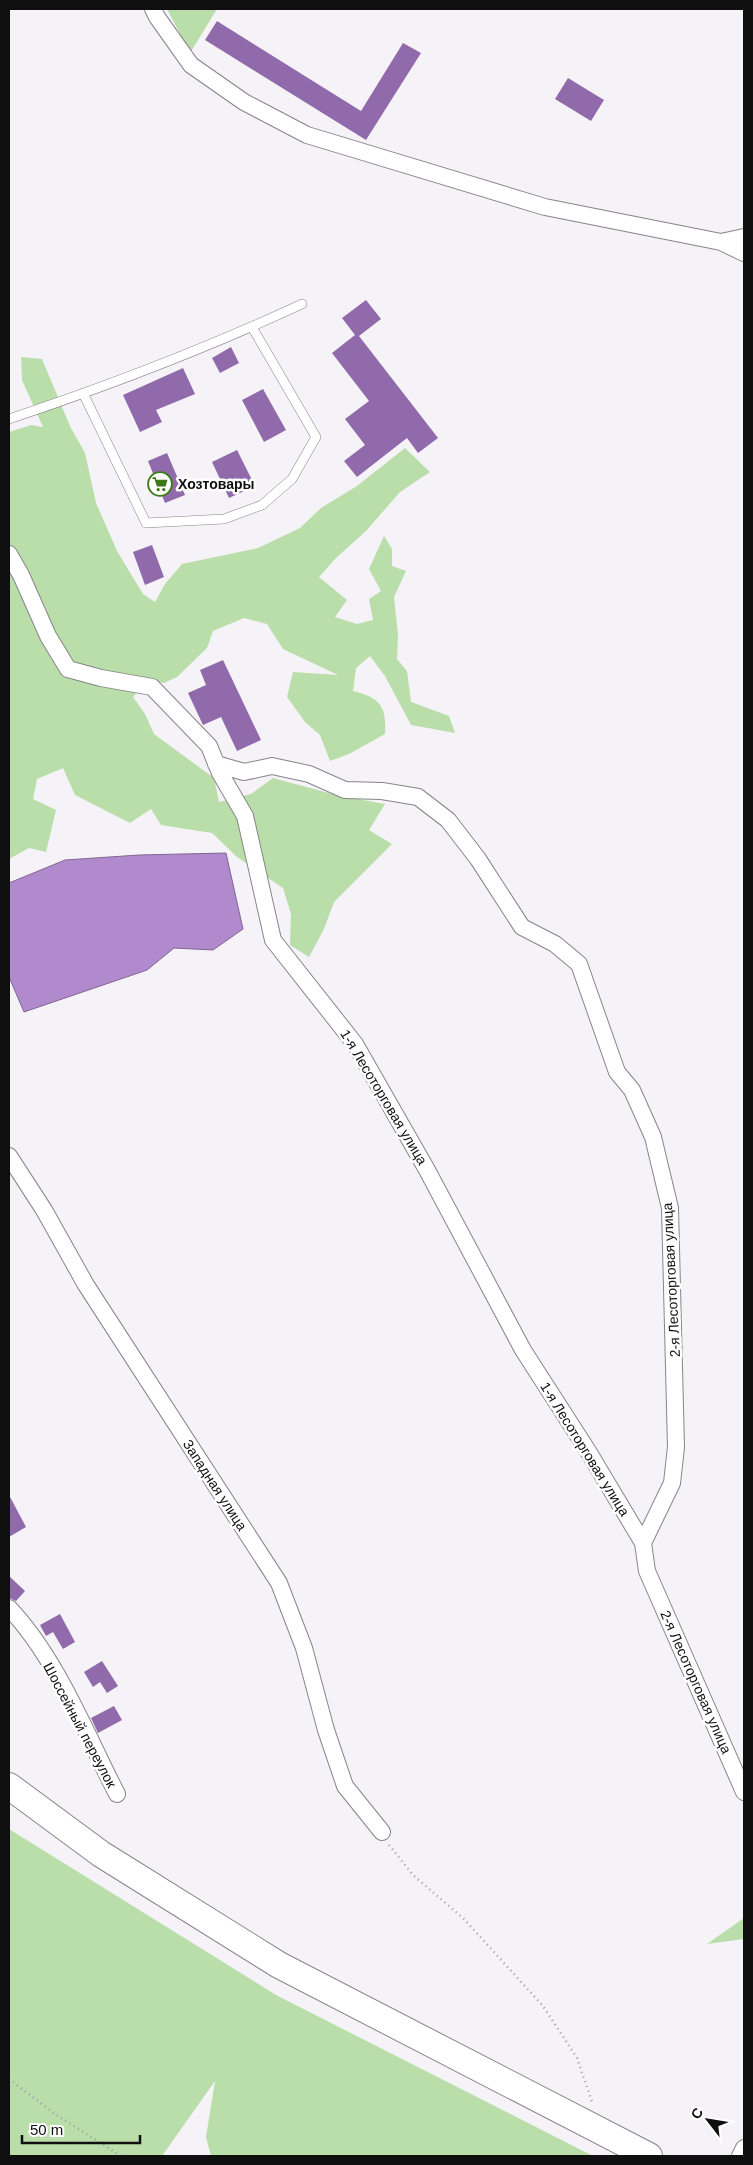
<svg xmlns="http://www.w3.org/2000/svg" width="753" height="2165" font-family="Helvetica,sans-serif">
  <rect width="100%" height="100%" fill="#f5f3f7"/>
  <path fill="#b9deaa" d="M167,9H217L190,53Z
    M21,357L42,359L70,426L85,453L96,503L117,551L143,594L155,602L165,584L182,564L258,548L300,528L321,508L357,486L405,448L430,472L400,492L366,531L336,558L319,577L347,600L335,617L357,624L373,620L369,599L381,591L369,569L384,536L392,549V566L406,571L394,597L398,635L397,659L407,671L411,702L449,716L455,733L411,725L385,676L370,656L356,668L353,691C379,697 387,706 385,734L349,754L330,761L320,735L305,722L287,697L293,672L338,675L283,649L267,624L244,618L213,631L207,648L177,677L164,683L148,681L133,697L145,714L154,734L214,778L219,802L251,794L273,778L336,795L385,804L369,830L392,844L334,902L324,929L309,957L290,945L291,914L283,888L237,857L212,833L161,825L151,809L130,823L75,795L63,768L37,779L33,799L56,810L46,852L29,848L9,859V432L31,425L43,427L22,380Z
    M9,1829L276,1995L593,2156H211L206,2137L215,2081L162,2156H9Z
    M744,1918V1939L707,1944Z"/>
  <path fill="#b18acd" stroke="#816594" d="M226,853L243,929L213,950L174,948L147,970L24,1012L9,977V883L65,860L139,855Z"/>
  <path fill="#916aab" d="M217,21L361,111L403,43L421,53L366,140L205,40Z
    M568,78L604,100L591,121L555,99Z
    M366,300L381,319L359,336L438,438L418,453L407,438L357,477L344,461L365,445L345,419L369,401L332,353L355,335L342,318Z
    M231,347L239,363L220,373L212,358Z
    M183,368L195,394L156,410L162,422L140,432L123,395Z
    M263,389L286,430L264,442L242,400Z
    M237,450L255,486L229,498L212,462Z
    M167,453L185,495L165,503L148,461Z
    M152,545L164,577L145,585L133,552Z
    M223,660L261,740L237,751L221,717L203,725L188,693L206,685L200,670Z
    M9,1495L26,1527L9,1537Z
    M9,1576L25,1591L16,1601L9,1598Z
    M60,1614L75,1642L63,1649L53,1632L46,1636L40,1625Z
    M102,1661L118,1686L107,1693L100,1682L93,1687L84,1672Z
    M114,1706L122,1720L98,1733L91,1718Z"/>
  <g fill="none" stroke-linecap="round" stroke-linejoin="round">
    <g stroke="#868588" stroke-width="10">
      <path id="service" d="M83,393L146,523L224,519L262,505L292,479L316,437L252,327
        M9,419C108,386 207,348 302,304"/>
    </g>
    <g stroke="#868588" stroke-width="18">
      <path id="minor" d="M153,9L157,17L191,65L244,102L307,135L545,207L721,242L744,237
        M721,242L744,253
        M9,554L21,575L48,636L68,669L101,678L152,687L209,746L220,773L245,816L273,940L355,1044L427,1170L523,1350L588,1451L643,1543
        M216,764L244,772L272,766L309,774L345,790L382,791L418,797L448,820L478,859L522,927L555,944L579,964L617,1072L632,1090L653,1137L670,1208L676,1447L672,1483L643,1543L647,1571L744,1792
        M9,1156L44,1210L86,1285L279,1583L304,1648L326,1730L345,1786L382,1832
        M9,1608C56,1657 86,1734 117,1794
        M740,2156L744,2148"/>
    </g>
    <g stroke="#868588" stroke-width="28">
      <path id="primary" d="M9,1786L101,1854L279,1965L649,2156"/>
    </g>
    <path stroke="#9e9c9f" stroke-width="2.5" stroke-dasharray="1 4" stroke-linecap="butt" d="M389,1845L413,1875L464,1919L543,2006L577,2058L592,2102
      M9,2079L58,2116L121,2156"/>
    <use href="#service" stroke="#fff" stroke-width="9"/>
    <use href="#minor" stroke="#fff" stroke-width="16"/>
    <use href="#primary" stroke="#fff" stroke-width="26"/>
  </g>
  <defs>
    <g id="supermarket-ring" transform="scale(1.25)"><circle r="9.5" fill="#fff" stroke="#3d7a17" stroke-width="1.5"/><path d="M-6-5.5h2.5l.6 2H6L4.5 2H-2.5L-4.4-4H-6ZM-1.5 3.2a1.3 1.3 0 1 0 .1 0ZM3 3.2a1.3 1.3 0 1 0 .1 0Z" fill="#3d7a17"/></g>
  </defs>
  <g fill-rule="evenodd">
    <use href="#supermarket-ring" x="160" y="484"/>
  </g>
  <g text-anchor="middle" stroke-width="5" stroke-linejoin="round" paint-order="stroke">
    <g font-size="14" font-weight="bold" fill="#100f10" stroke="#fff" text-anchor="start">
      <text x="178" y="489">Хозтовары</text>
    </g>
    <g font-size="14" fill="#100f10" stroke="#fff">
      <text transform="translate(384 1097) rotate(59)" y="5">1-я Лесоторговая улица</text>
      <text transform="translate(671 1280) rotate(-93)" y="5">2-я Лесоторговая улица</text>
      <text transform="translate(585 1449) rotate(58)" y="5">1-я Лесоторговая улица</text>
      <text transform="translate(215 1485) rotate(57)" y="5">Западная улица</text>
      <text transform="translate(696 1682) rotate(66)" y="5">2-я Лесоторговая улица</text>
      <text transform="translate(80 1725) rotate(62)" y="5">Шоссейный переулок</text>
    </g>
  </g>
  <rect width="753" height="2165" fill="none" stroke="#100f10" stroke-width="20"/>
  <g transform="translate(708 2120) rotate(301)" stroke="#ffffff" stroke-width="4" paint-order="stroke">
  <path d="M0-4L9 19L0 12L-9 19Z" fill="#100f10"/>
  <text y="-8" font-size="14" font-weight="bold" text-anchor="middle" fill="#100f10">С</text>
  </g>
  <path d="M22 2135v8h118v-8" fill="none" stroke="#100f10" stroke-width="2.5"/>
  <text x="30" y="2135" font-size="15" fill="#100f10" stroke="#ffffff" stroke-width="4" paint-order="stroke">50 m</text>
</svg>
